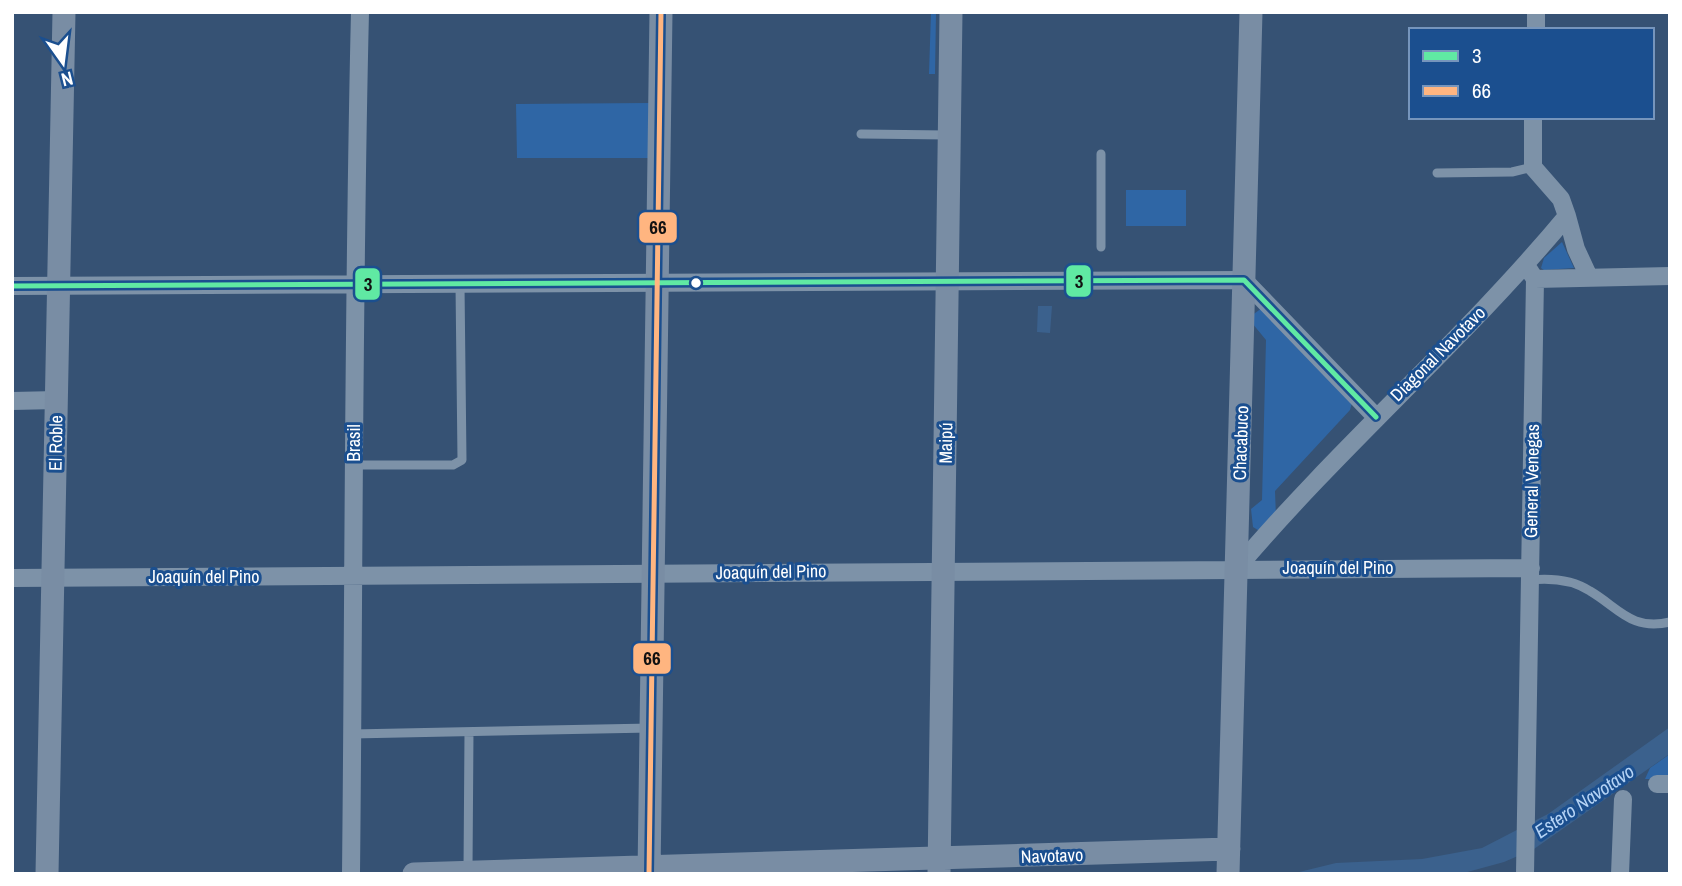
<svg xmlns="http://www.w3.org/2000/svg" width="1682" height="886" font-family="'Archivo Narrow',sans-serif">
  <rect width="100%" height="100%" fill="#365274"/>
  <path fill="#2f66a5" d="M931,12H936L935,74H929Z
    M649,103V158H517L516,104Z
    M1126,190H1186V226H1126Z
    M1562,242L1574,268L1544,270L1541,268L1544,258Z
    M1262,308L1352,403L1350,410L1275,491L1276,517L1261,532L1253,527L1251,509L1262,500L1266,340L1252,323L1251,316Z
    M1670,754V779H1645L1650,768Z"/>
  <path fill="#3b618d" d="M1038,306H1052L1050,333L1037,332Z
    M1670,727L1668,755L1534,849L1504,862L1460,874H1291L1336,863L1422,859L1482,848L1548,814Z"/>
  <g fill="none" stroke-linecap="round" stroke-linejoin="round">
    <path stroke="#7d92a8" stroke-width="9" d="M861,134L947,135
      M1437,173L1512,172L1533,167
      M1101,247V154
      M354,465H453L462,460L460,285
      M1530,580C1550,578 1573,580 1590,591C1619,608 1631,631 1670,622
      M352,734L651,728
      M468,870L469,732"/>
    <path stroke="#7d92a8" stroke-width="18" d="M1536,30V12
      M1567,216L1576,249L1589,277
      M1535,279L1670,276
      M12,286L1244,280L1376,417
      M12,401L57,400
      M1237,568C1341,445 1464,340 1567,216L1561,199L1533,167V117
      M12,578L1531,568
      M1657,784H1670
      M351,874C354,587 353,299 360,12
      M1525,874L1535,279L1526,265
      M1620,874L1623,799"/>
    <path stroke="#798da4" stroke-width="23" d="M47,874L64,12
      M414,874L1229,849
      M649,874L661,12
      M939,874L951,12
      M1228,874L1251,12"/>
    <g stroke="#1b4f8f" stroke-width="10">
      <path id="bus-1" d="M12,286L1244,280L1376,417"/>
    </g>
    <g stroke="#1b4f8f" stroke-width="10">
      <path id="bus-2" d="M649,874L661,12"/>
    </g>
    <use href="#bus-1" stroke="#60e9a3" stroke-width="5"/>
    <use href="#bus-2" stroke="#ffb580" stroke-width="5"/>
  </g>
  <circle fill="#fff" stroke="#1b4f8f" stroke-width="2.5" cx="696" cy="283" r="6"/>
  <g text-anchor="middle" stroke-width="6" stroke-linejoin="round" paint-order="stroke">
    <g font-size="18" fill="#fff" stroke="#1b4f8f">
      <text transform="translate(1438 354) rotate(-45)" y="6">Diagonal Navotavo</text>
      <text transform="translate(56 443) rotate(-89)" y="6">El Roble</text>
      <text transform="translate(354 443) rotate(-90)" y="6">Brasil</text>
      <text transform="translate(946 443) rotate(-89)" y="6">Maipú</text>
      <text transform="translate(1241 443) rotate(-88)" y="6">Chacabuco</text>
      <text transform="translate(1532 481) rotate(-89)" y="6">General Venegas</text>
      <text x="1338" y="574">Joaquín del Pino</text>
      <text transform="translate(771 572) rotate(-1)" y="6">Joaquín del Pino</text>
      <text x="204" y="583">Joaquín del Pino</text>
      <text transform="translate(1052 856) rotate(-2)" y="6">Navotavo</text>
    </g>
    <g font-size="19" font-style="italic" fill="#b5d3f5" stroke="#1b4f8f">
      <text transform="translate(1584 801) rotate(-34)" y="7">Estero Navotavo</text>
    </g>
  </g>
  <g stroke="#1b4f8f" stroke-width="2.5">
    <rect x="638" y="211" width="40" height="33" rx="7" fill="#ffb580"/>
    <rect x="1065" y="264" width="27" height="34" rx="7" fill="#60e9a3"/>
    <rect x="354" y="267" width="27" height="34" rx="7" fill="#60e9a3"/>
    <rect x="632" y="642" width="40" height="33" rx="7" fill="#ffb580"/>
  </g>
  <g font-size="19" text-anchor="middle" font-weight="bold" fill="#111">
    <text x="658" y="234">66</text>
    <text x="1079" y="288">3</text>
    <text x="368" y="291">3</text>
    <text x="652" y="665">66</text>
  </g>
  <rect width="1682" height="886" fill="none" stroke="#ffffff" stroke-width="28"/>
  <rect x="1409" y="28" width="245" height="91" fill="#1b4f8f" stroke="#7695bc" stroke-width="2"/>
  <rect x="1423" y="51" width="35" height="10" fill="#60e9a3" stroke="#7695bc" stroke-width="2"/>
  <text x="1472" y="63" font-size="21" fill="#ffffff">3</text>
  <rect x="1423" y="86" width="35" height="10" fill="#ffb580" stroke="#7695bc" stroke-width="2"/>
  <text x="1472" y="98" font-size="21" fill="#ffffff">66</text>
  <g transform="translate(63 63) rotate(166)" stroke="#1b4f8f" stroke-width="5" paint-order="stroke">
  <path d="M0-5L12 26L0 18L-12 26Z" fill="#ffffff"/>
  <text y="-10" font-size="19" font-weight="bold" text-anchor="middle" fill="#ffffff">N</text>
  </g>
</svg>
